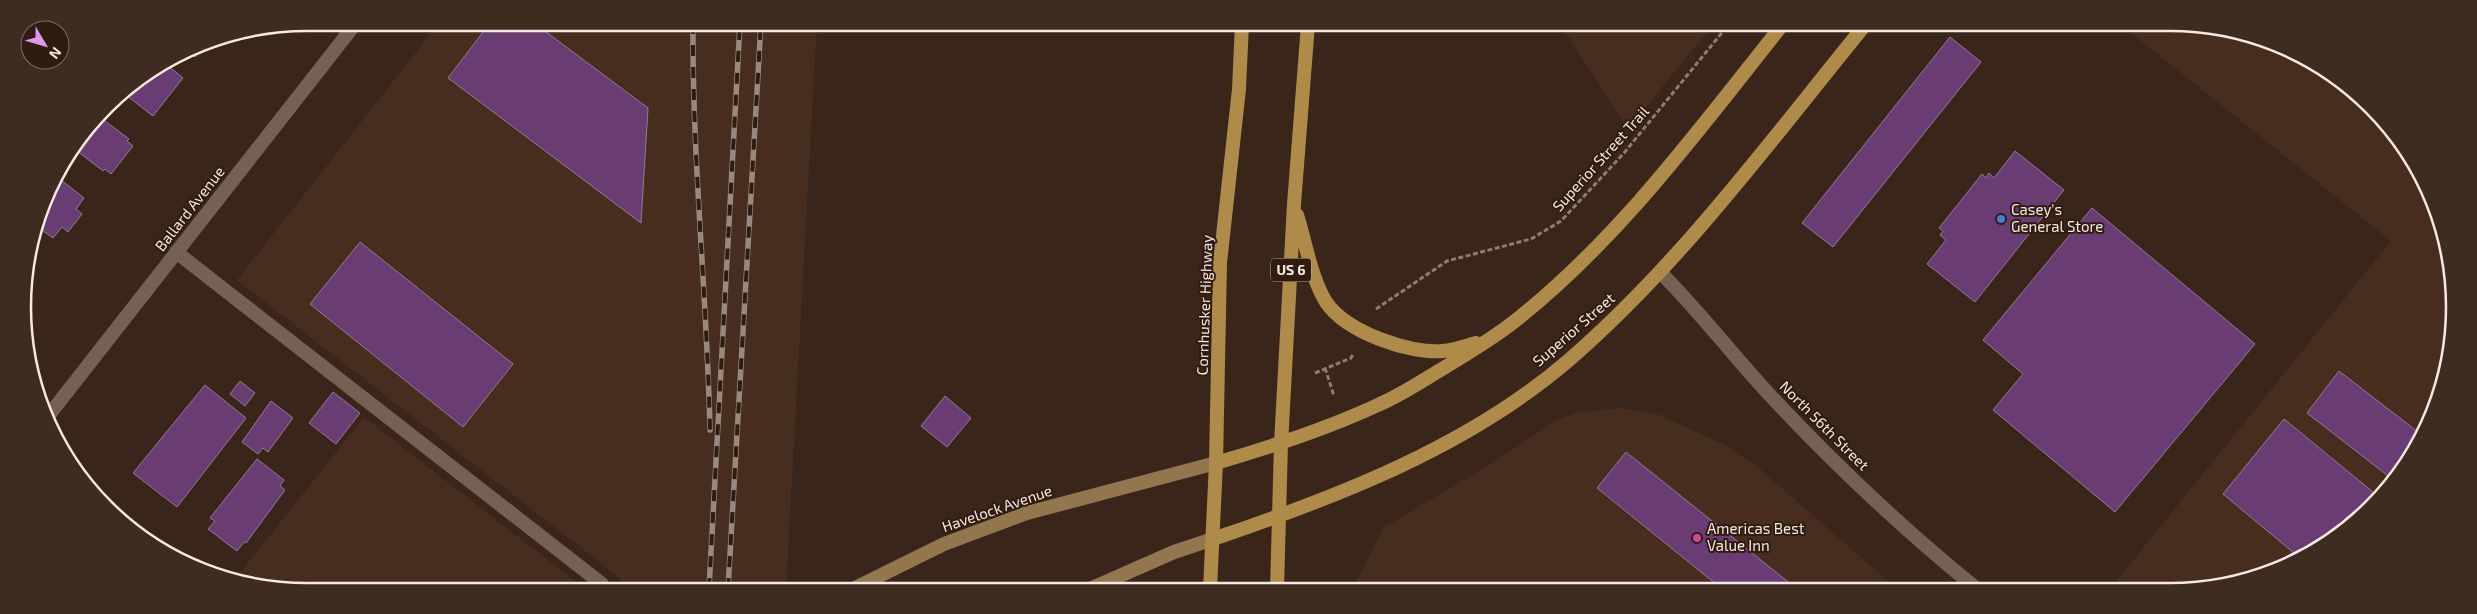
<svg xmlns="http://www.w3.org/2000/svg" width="2477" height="614" font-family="'Exo 2',sans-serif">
  <rect width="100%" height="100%" fill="#392519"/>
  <path fill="#472d1d" d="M439,23H817L786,589H619L620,578L237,280Z
    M1560,24H1714L1628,129Z
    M2121,25H2207L2312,61L2396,134L2445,234L2452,344L2425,433L2371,508L2296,562L2207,589H2110L2391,241Z
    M1621,408L1660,415L1727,446L1760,469L1897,589H1352L1383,528L1494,462L1555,421L1580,412Z
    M364,417L585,589H270L236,578Z"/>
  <path fill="#6a3c74" stroke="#8e7d91" d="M490,23H534L648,108L641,223L448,78Z
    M1950,37L1981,62L1833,247L1802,223Z
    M206,43L195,57L187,51L198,44Z
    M166,64L183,78L153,116L122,92Z
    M101,118L129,139L127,141L133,146L111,174L105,169L103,171L76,150Z
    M2015,151L2064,190L1975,302L1927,264L1946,240L1940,235L1943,231L1939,228L1982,174L1986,178L1989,173L1994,178Z
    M56,176L84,198L76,209L82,214L68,232L62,227L53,238L39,228L52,181Z
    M2092,208L2255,344L2115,512L1993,410L2023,374L1983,340Z
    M360,242L513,364L463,427L310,304Z
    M32,256L36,260L28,271Z
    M2339,371L2423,436L2392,479L2307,413Z
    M240,381L255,393L245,406L230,394Z
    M205,385L246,418L177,507L133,473Z
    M333,392L360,413L336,444L309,423Z
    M945,396L971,418L947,447L921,426Z
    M271,401L293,418L268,452L263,448L258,454L242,442Z
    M2284,419L2379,497L2371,508L2301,559L2223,494Z
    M1626,452L1797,589H1722L1597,488Z
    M257,459L284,480L280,486L285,490L246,543L244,542L237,551L208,529L215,521L210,518Z"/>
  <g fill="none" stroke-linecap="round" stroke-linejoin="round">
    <path stroke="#8c7c71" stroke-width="3" stroke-dasharray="5 2.5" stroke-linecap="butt" d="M1376,309L1447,261L1531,239L1561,221L1624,153L1729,24
      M1325,368L1334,396
      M1315,373L1351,358L1353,354"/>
    <path stroke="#766052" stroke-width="14" d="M176,252L602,584"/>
    <path stroke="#766052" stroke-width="14" d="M1661,273C1699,311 1731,353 1767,392C1832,462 1903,529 1977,589
      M49,415L356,23"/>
    <path stroke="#92764e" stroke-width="14" d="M853,589L944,544L1027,513L1216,463
      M1090,589L1174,552L1213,539"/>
    <path stroke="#ae8b49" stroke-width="14" d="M1297,215C1306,243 1311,278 1326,302C1346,332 1409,354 1443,351C1454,350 1465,346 1476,343
      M1216,463C1271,447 1327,429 1380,404C1401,395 1422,381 1442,369C1467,354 1492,339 1515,321C1620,238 1700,128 1783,24
      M1213,539C1337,497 1468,447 1569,360C1682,262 1771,140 1865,25
      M1210,589L1216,463L1220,263L1239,89L1242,24
      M1277,589L1281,444L1294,204L1308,24"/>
    <g stroke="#99887e" stroke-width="5.5">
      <path id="rail" d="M693,23C692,159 707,294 710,430
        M709,589L740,23
        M728,589L761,23"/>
    </g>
    <use href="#rail" stroke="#2f1c10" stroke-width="4" stroke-dasharray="11" stroke-linecap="butt"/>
  </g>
  <circle fill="#3f7fe0" stroke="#2f1c10" stroke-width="2" cx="2001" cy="219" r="5"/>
  <circle fill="#d1479c" stroke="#2f1c10" stroke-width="2" cx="1697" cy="538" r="5"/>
  <g text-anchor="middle" stroke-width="4" stroke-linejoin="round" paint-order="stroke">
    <rect fill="#2f1c10" stroke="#baaca2" stroke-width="1" x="1271" y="258.5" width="40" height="23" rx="4"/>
    <g font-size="14" font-weight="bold" fill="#f6e9e1">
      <text x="1291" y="275">US 6</text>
    </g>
    <g font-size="15" fill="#f6e9e1" stroke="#2f1c10">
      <text transform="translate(1601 159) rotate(-48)" y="5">Superior Street Trail</text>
      <text transform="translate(190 209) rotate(-52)" y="5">Ballard Avenue</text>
      <text transform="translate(1205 305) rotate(-88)" y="5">Cornhusker Highway</text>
      <text transform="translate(1574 330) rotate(-41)" y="5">Superior Street</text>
      <text transform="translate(1824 426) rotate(45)" y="5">North 56th Street</text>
      <text transform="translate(997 509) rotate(-19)" y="5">Havelock Avenue</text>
    </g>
    <g font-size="15" fill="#f6e9e1" stroke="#2f1c10" text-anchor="start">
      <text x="2011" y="215">Casey's<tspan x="2011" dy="17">General Store</tspan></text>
      <text x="1707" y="534">Americas Best<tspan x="1707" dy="17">Value Inn</tspan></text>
    </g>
  </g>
  <path d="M0 0H2477V614H0ZM307 31H2170A276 276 0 0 1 2446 307V307A276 276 0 0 1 2170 583H307A276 276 0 0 1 31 307V307A276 276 0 0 1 307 31Z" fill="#3f2c21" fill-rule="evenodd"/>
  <path fill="none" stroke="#f6e9e1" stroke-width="2.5" d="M307 31H2170A276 276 0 0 1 2446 307V307A276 276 0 0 1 2170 583H307A276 276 0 0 1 31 307V307A276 276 0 0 1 307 31Z"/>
  <g transform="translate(45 45) rotate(128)"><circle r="24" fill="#2f1c10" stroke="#7f6e64"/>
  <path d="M0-4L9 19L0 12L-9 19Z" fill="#df98f1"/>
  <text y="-8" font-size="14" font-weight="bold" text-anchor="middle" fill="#f6e9e1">N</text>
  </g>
</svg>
